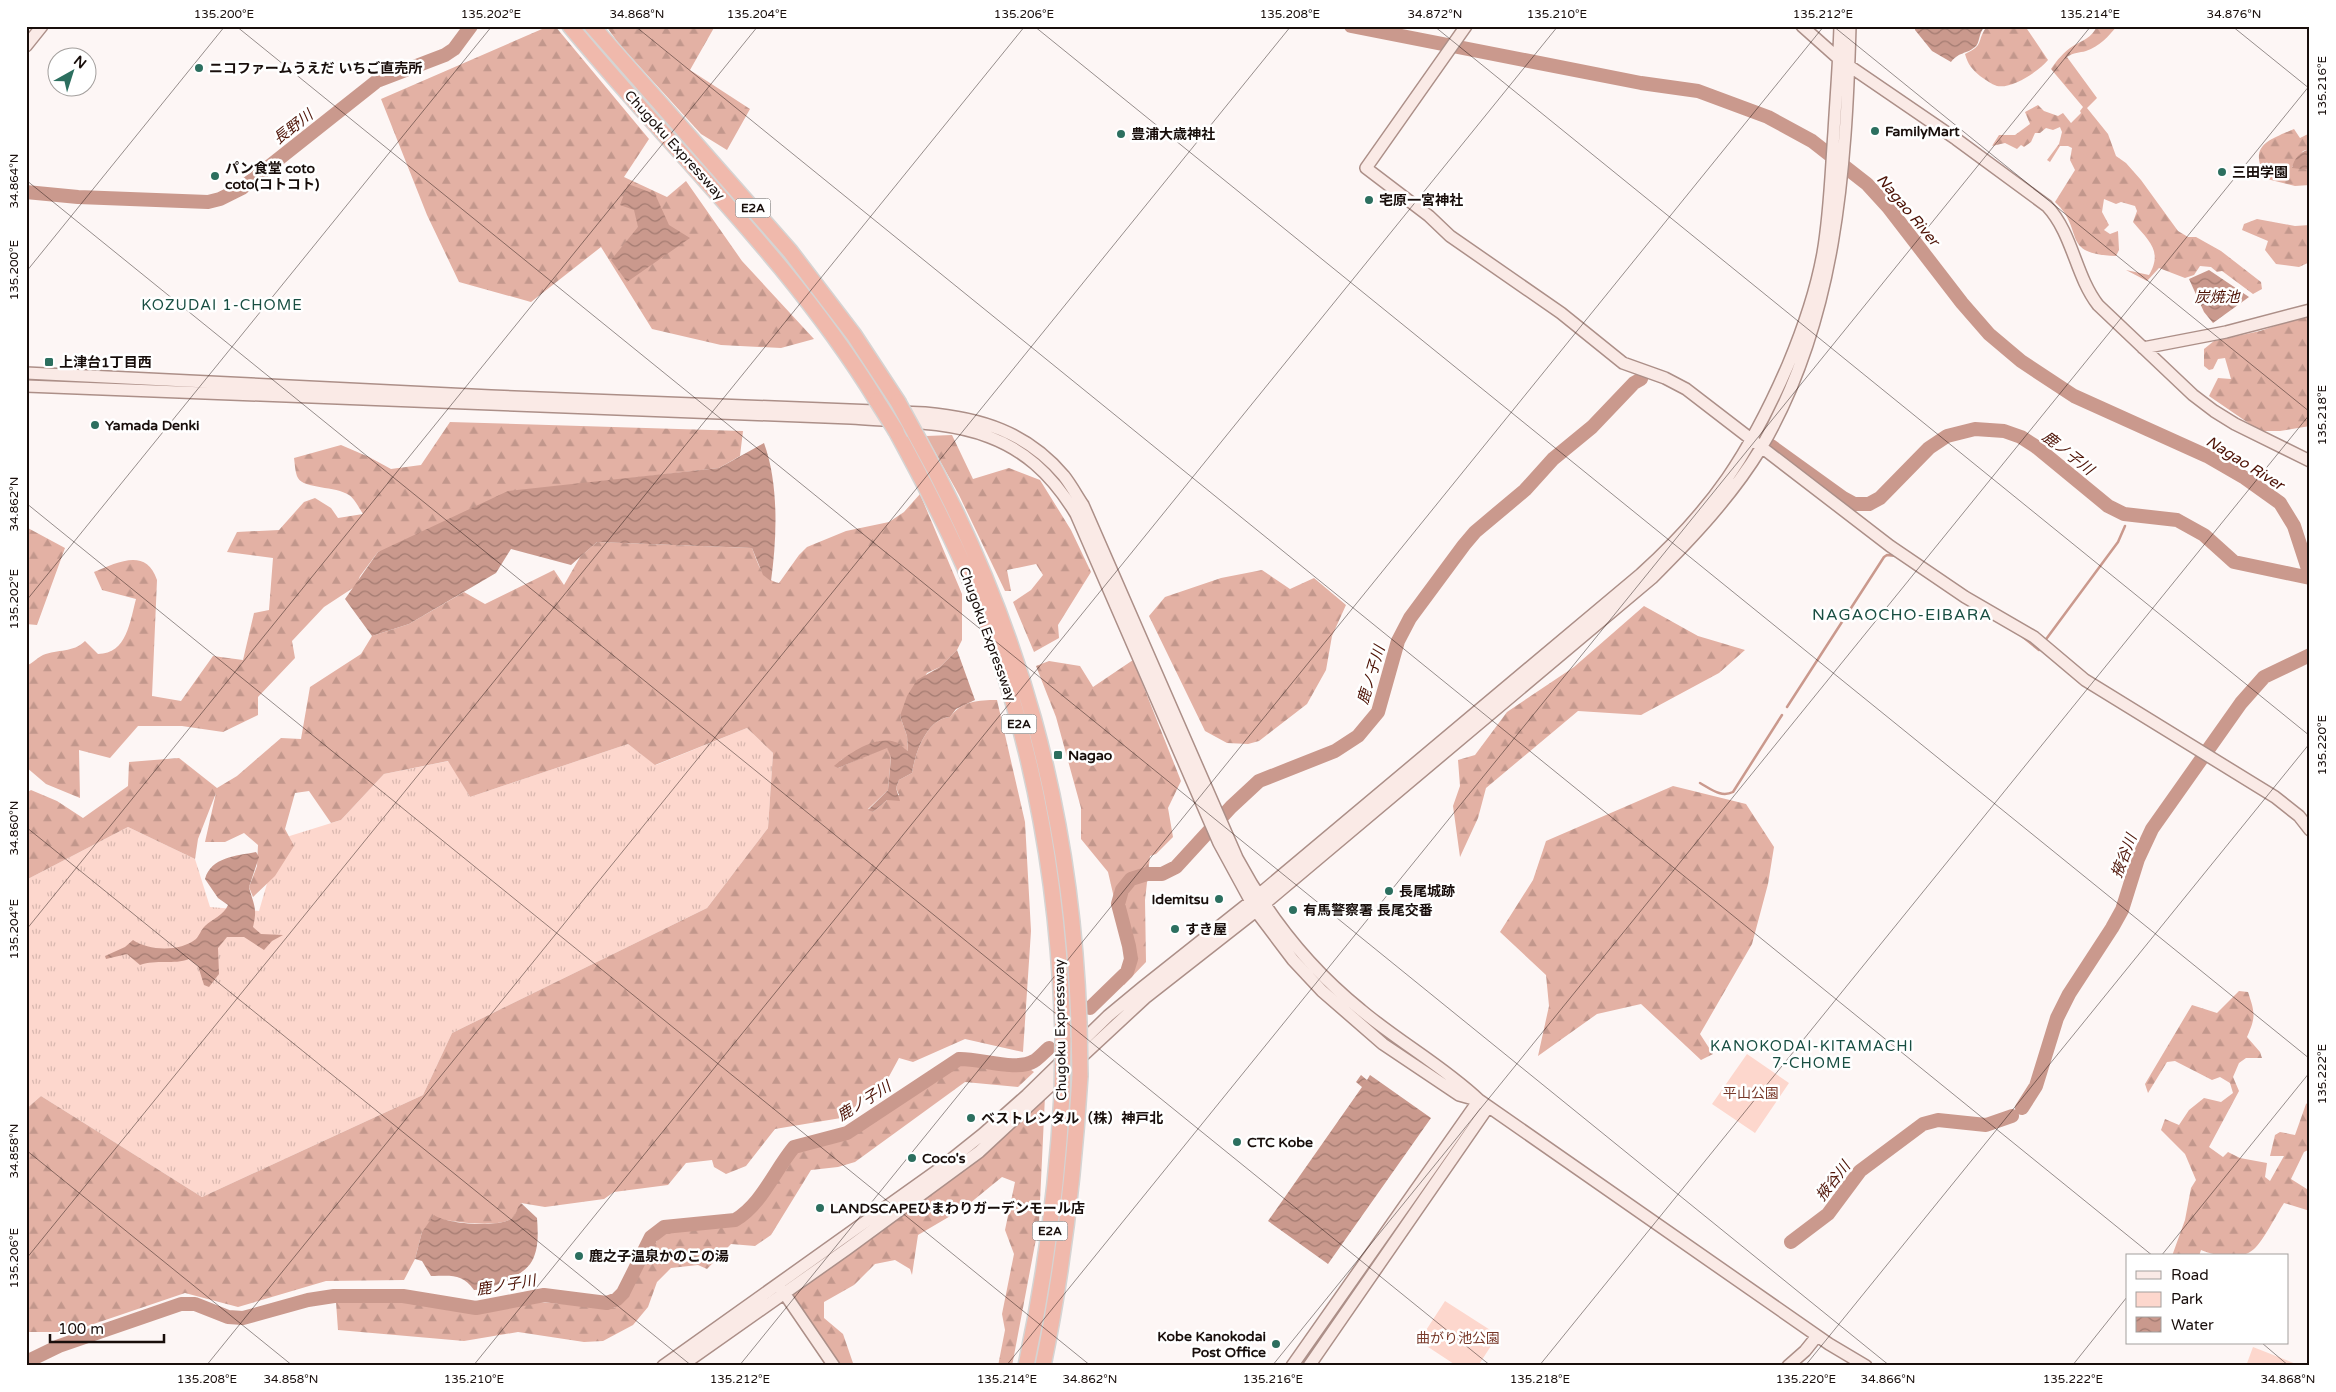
<svg xmlns="http://www.w3.org/2000/svg" width="2336" height="1392" font-family="'Varela Round','Noto Sans JP',sans-serif">
  <defs>
    <pattern id="grass-tufts" width="24" height="20" patternUnits="userSpaceOnUse" patternTransform="scale(1.25)"><rect width="24" height="20" fill="#fdd7cd"/><path d="M3 7l-1-3M5 7V3M7 7l1-3M15 17l-1-3M17 17v-4M19 17l1-3" fill="none" stroke="#d8b7af"/></pattern>
    <pattern id="forest-firs" width="22" height="20" patternUnits="userSpaceOnUse" patternTransform="scale(1.25)"><rect width="22" height="20" fill="#e3b1a4"/><path d="M5 1l3.5 6h-7zM16 11l3.5 6h-7z" fill="#c2978c"/></pattern>
    <pattern id="water-waves" width="16" height="10" patternUnits="userSpaceOnUse" patternTransform="scale(1.25)"><rect width="16" height="10" fill="#ca998d"/><path d="M0 5q4-4 8 0t8 0" fill="none" stroke="#a37b71"/></pattern>
  </defs>
  <rect width="100%" height="100%" fill="#fdf6f5"/>
  <path fill="url(#grass-tufts)" d="M747,728L773,753L768,828L707,908L452,1033L423,1095L202,1197L41,1096L26,1109V880L128,827L195,859L210,907L259,911L280,839L341,820L384,774L449,761L470,797L628,744L656,765Z"/>
  <path fill="url(#forest-firs)" d="M549,26H555L649,139L624,177L667,197L686,181L742,261L814,339L781,348L721,345L652,329L601,247L531,302L459,282L427,215L381,99Z
    M606,26H715L690,70L750,109L727,150L701,134L619,44Z
    M1987,26H2025L2048,60C2039,71 2012,89 1997,86C1991,84 1986,80 1980,76C1972,69 1968,65 1965,54C1985,45 1976,41 1987,26Z
    M2097,26H2117C2108,37 2100,46 2086,51C2079,53 2074,52 2067,57L2097,98L2087,108L2108,134L2116,156L2126,163L2141,180L2178,231L2188,237H2196L2221,251L2261,282L2262,289L2253,294L2222,271L2217,272L2211,267L2200,266L2194,275L2185,278L2159,268L2147,281L2126,270L2149,275C2163,251 2149,241 2133,222L2137,211L2135,206L2121,202L2116,204L2104,199L2102,212L2109,225L2104,230L2110,234L2118,231L2119,250L2116,256C2059,254 2086,231 2055,202L2075,170L2070,160L2072,148L2068,146H2060L2050,162L2047,160L2059,144L2062,132L2060,127L2053,130L2046,128L2040,133H2035L2031,142L2024,147L2021,145L2017,149L2005,143L1992,146L1999,135H2015L2030,124L2025,112L2038,105L2044,111L2058,116L2063,113L2071,123L2081,113L2080,111L2083,107L2051,69C2057,60 2064,52 2073,46C2083,40 2092,38 2097,26Z
    M2294,129L2300,138L2310,133V149L2303,151L2292,167L2310,170V185L2295,186L2267,179C2247,146 2267,141 2294,129Z
    M2257,219L2295,226L2310,225V262L2299,267L2276,264L2265,250L2268,241L2242,230L2244,224Z
    M2310,314V426L2280,431H2260L2209,396L2218,378L2231,379L2225,358L2218,359L2213,369L2209,370L2204,366V349L2214,341L2260,331Z
    M450,422L743,431L740,456L719,468L633,478L378,552L360,576L356,586L324,607L292,641L295,658L258,697V715L223,732L182,726H138L110,758L79,750L80,798L46,784L26,767V666C33,663 37,658 43,655C58,649 73,653 85,641L98,654C127,654 130,621 136,599L102,590L94,572C117,563 146,547 157,580L152,696L181,701L213,656L243,660L254,613L269,610L273,558L227,552L237,532L279,530L304,502L315,498L331,508L338,518L363,514C359,508 355,499 349,495C336,486 304,489 298,478C295,473 295,464 294,458L341,445L369,457L391,469L421,465Z
    M952,435L973,479L1009,468L1040,480L1071,530L1091,572L1058,625L1059,638L1034,652L1013,602L1031,590L1043,575L1036,564L1007,570L1011,591H1005L959,495L926,436Z
    M920,494L962,594V640L957,650L940,667L927,673L900,716L907,736L908,751L879,741L841,760L838,768L887,747L891,756L888,790L868,809L873,812L887,800L899,795L896,788L899,780L912,773C915,754 926,719 950,717C962,701 978,700 997,700L1025,822L1031,931L1023,1052L965,1039L913,1062L899,1058L886,1082L841,1118L775,1129L746,1166L726,1174L714,1167L712,1160L686,1163L668,1185L614,1192L604,1199L545,1207L521,1203C517,1208 517,1216 511,1219C497,1228 455,1222 440,1219L422,1232L415,1259L404,1280L326,1281L238,1307L185,1293L70,1332H26V1109L41,1096L202,1197L423,1095L452,1033L707,908L768,828L773,753L747,728L655,765L628,744L470,797L448,761L384,774L341,820L331,823L309,791L295,793L285,829L294,846L275,876L253,897L249,887L257,866L258,845L244,833L225,842H205L216,793L198,839L195,859L128,827L26,880V793L31,790L57,801L83,818L128,786L129,762L179,758L217,788L237,776L281,738L301,739L310,687L361,654L372,636L409,624L464,592L485,604L554,570L564,585L580,557L597,542L752,548C758,563 761,579 779,583L799,555L807,547L846,531L889,522L904,512Z
    M26,527L65,548L37,625L26,624Z
    M1262,570L1290,589L1314,578L1346,605L1332,636L1326,670L1307,704L1259,741L1248,744L1227,743L1205,731L1149,616L1165,597L1221,578Z
    M1644,606L1698,636L1745,650L1719,673L1641,715L1578,711L1486,788L1478,818L1460,857L1453,806L1460,786L1458,760L1475,755L1507,712L1574,667Z
    M1133,660L1181,781L1168,808L1173,837L1156,854L1150,856L1145,900L1146,962L1124,985V941L1108,872L1081,839V808L1056,717L1036,666L1049,661L1080,666L1093,687Z
    M1673,786L1746,804L1774,847L1768,884L1752,944L1700,1034L1713,1054L1701,1060L1641,1004L1597,1014L1538,1056L1549,1006L1546,975L1500,932L1533,880L1546,841Z
    M2239,991L2248,992C2255,1013 2256,1017 2247,1037L2260,1052L2262,1058H2246L2239,1063L2233,1077L2239,1091L2209,1147L2223,1157L2228,1152L2240,1158L2267,1163L2265,1177L2270,1181L2284,1156H2270L2275,1135L2280,1132L2295,1135L2306,1104L2310,1101V1149L2304,1152L2291,1179L2310,1191V1211L2284,1203C2276,1215 2264,1240 2254,1249C2241,1261 2216,1256 2201,1250L2199,1256H2172L2185,1220L2191,1188L2196,1180L2185,1154L2161,1130L2165,1119L2179,1125L2189,1110L2204,1098L2221,1102L2233,1093L2230,1083L2220,1077L2212,1080L2175,1061L2167,1062L2148,1093L2145,1084L2192,1005L2217,1013Z
    M962,1062L1010,1069L1027,1067L1034,1072L1018,1087L965,1082L855,1162L838,1167L811,1170L771,1235L755,1246L731,1244L707,1269L698,1265L671,1268L657,1282L648,1307L633,1325L603,1341L584,1342L518,1332L464,1341L338,1330L336,1302L392,1299L482,1313L539,1302L614,1308L627,1296L649,1252L663,1233L746,1220L799,1149L853,1136Z
    M1045,1096L1039,1223L1012,1366H998L1005,1330L1002,1314L1014,1254L1005,1230L1015,1182L1002,1177L964,1208L918,1235L912,1275L910,1269L895,1260L875,1264L854,1285L824,1302V1318L843,1334L854,1366H840L791,1299L794,1290L917,1204L999,1142Z"/>
  <path fill="#fdd7cd" d="M1747,1054L1789,1083L1755,1133L1712,1104Z
    M1445,1301L1498,1335L1478,1366H1457L1419,1341Z
    M2253,1347L2301,1366H2246Z"/>
  <path fill="url(#water-waves)" d="M1915,26H1985C1978,34 1980,43 1975,47C1965,55 1960,51 1951,62L1932,51L1915,30Z
    M2310,149V170L2292,168C2294,158 2300,152 2310,149Z
    M628,184L655,194L669,225L690,238L627,282L611,260L638,227L634,210L620,205Z
    M2209,270L2249,297L2213,323L2204,312L2189,279Z
    M764,443C779,484 777,538 771,581L763,575L752,548L597,542L571,565L511,549L496,573L409,624L372,636L345,599L378,552L508,491L719,468Z
    M957,650L975,700L956,709L950,717C926,719 915,754 912,773L899,780L896,788L900,801L887,800L873,812L868,810L888,790L891,757L887,748L838,768L834,766C848,754 875,735 895,742C900,743 904,749 908,751L907,736L900,716L907,696L917,680L940,667Z
    M256,852L259,857L249,887C253,904 258,907 253,927L261,934L283,935L272,941L264,950L244,937H227L218,948L219,974L209,987L204,985L198,966L189,959C174,965 156,959 140,965L127,954L106,959L105,956L125,947L133,940C149,951 180,952 196,939C199,936 201,930 205,926C212,919 224,915 228,905L218,898L205,879C211,857 236,856 256,852Z
    M1361,1075L1367,1080L1370,1075L1431,1118L1328,1264L1268,1221L1362,1087L1356,1082Z
    M521,1203L537,1218C538,1232 539,1248 532,1261C523,1277 491,1289 474,1290C462,1273 451,1276 431,1276L422,1261L415,1259L422,1232L434,1215C446,1224 498,1228 511,1219C517,1215 516,1208 521,1203Z"/>
  <g fill="none" stroke-linecap="round" stroke-linejoin="round">
    <path stroke="#ca998d" stroke-width="2.5" d="M2129,516V515
      M2023,637L2039,650L2041,646
      M2044,642L2118,542L2125,526
      M1787,707L1884,557L1887,555L1896,556
      M1700,783C1711,789 1721,798 1733,792L1782,715"/>
    <path stroke="#ca998d" stroke-width="14" d="M1351,26L1641,83L1698,91L1768,117L1812,141L1867,184L1888,207L1962,303L1989,334L2021,361L2074,396L2207,456L2245,478L2280,503L2294,526L2310,575
      M26,192L78,197L208,202L220,199L242,188L377,81L445,55L454,49L471,26
      M1771,446L1843,498L1854,504H1869L1880,498L1929,448L1947,436L1975,429L2004,431L2021,437L2035,446L2108,506L2124,514L2177,520L2204,535L2234,562L2310,578
      M1090,1008L1127,972L1131,959L1129,946L1118,904L1122,890L1131,879L1147,874H1162L1176,867L1231,807L1259,781L1335,751L1358,736L1378,712L1398,641L1410,618L1464,545L1475,532L1525,490L1553,459L1592,427L1634,383L1641,379
      M2022,1108L2036,1086L2057,1018L2069,994L2112,928L2122,910L2138,859L2152,829L2241,703L2264,677L2310,655
      M1791,1242L1828,1214L1860,1171L1923,1124L1938,1120L1986,1125L2012,1116
      M26,1362L59,1346L181,1304H195L228,1317L243,1318L308,1300L334,1296H403L476,1308L544,1295L607,1303L617,1299L623,1293L651,1237L664,1227L735,1220C762,1204 774,1171 794,1147L847,1133L959,1059C979,1058 1017,1072 1034,1061C1039,1058 1044,1052 1049,1048"/>
    <g stroke="#ac8f88" stroke-width="14">
      <path id="secondary" d="M1466,26L1366,168L1429,216L1450,236L1561,313L1623,363L1665,378L1686,389L1890,546L1965,597L2034,637L2085,680L2275,797L2299,816L2310,830
        M1802,26L1839,59L1956,139L2047,206C2073,234 2075,275 2098,305L2193,395L2214,411L2235,424L2310,461
        M26,46L42,26
        M2143,348L2226,332L2310,310
        M26,373L491,396L925,413C981,418 1027,432 1064,476C1071,485 1077,496 1083,505L1237,858C1268,916 1310,969 1361,1010C1399,1042 1443,1066 1479,1100L1829,1344L1866,1366
        M26,386L851,418C949,425 1019,420 1076,514L1219,843L1256,911L1293,960L1322,991L1383,1044L1459,1095L1477,1100
        M780,1287L834,1366
        M663,1366L938,1170L983,1134L1027,1095L1108,1016L1143,987L1250,902L1641,574C1713,509 1750,453 1788,365C1803,329 1816,292 1823,253C1830,213 1831,172 1834,132C1836,97 1839,62 1840,26
        M681,1366L847,1249L979,1152L1145,998L1256,911L1652,578C1692,538 1731,497 1761,448C1836,320 1846,171 1850,26
        M1292,1366L1479,1100
        M1309,1366L1488,1107
        M1788,1366L1805,1351L1817,1336"/>
    </g>
    <g stroke="#d5d4d3" stroke-width="18">
      <path id="highway" d="M570,26C673,151 792,262 877,401
        M592,26L790,251L854,335L898,402
        M896,431C920,475 943,519 964,566C1029,715 1059,877 1063,1039
        M915,433C1019,619 1072,811 1079,1023
        M1026,1366C1045,1277 1057,1186 1062,1095
        M1043,1366C1063,1270 1074,1174 1080,1076"/>
    </g>
    <use href="#secondary" stroke="#faeae6" stroke-width="11"/>
    <use href="#highway" stroke="#f0b9ac" stroke-width="15"/>
    <g stroke="#d5d4d3" stroke-width="18" stroke-linecap="butt">
      <path id="highway-bridge" d="M877,401L896,431
        M898,402L915,433
        M1079,1023L1080,1076
        M1062,1095L1063,1039"/>
    </g>
    <use href="#highway-bridge" stroke="#f0b9ac" stroke-width="15"/>
  </g>
  <path fill="none" stroke="#180e0b" stroke-width="1" stroke-opacity="0.45" d="M236,26L1890,1366M635,26L2153,1256M1034,26L2310,1059M1434,26L2310,736M1833,26L2310,412M2232,26L2310,89M26,180L1491,1366M26,272L225,26M26,503L1091,1366M26,601L492,26M26,827L692,1366M26,930L758,26M26,1150L293,1366M2161,1256L2310,1072M26,1259L1025,26M2262,1343L2289,1366M206,1366L1291,26M473,1366L1558,26M739,1366L1824,26M1006,1366L2091,26M1272,1366L2310,85M1539,1366L2310,414M1805,1366L2310,743M2072,1366L2127,1297"/>
  <g fill="#2c6f5f" stroke="#fff" stroke-width="2">
    <circle cx="199" cy="68" r="5"/>
    <circle cx="1875" cy="131" r="5"/>
    <circle cx="1121" cy="134" r="5"/>
    <circle cx="2222" cy="172" r="5"/>
    <circle cx="215" cy="176" r="5"/>
    <circle cx="1369" cy="200" r="5"/>
    <rect x="44" y="357" width="10" height="10" rx="2.5"/>
    <circle cx="95" cy="425" r="5"/>
    <rect x="1053" y="750" width="10" height="10" rx="2.5"/>
    <circle cx="1389" cy="891" r="5"/>
    <circle cx="1219" cy="899" r="5"/>
    <circle cx="1293" cy="910" r="5"/>
    <circle cx="1175" cy="929" r="5"/>
    <circle cx="971" cy="1118" r="5"/>
    <circle cx="1237" cy="1142" r="5"/>
    <circle cx="912" cy="1158" r="5"/>
    <circle cx="820" cy="1208" r="5"/>
    <circle cx="579" cy="1256" r="5"/>
    <circle cx="1276" cy="1344" r="5"/>
  </g>
  <g text-anchor="middle" stroke-width="5" stroke-linejoin="round" paint-order="stroke">
    <g fill="#fff" stroke="#5d5654" stroke-width="1">
      <rect x="735.5" y="198.5" width="35" height="19" rx="4"/>
      <rect x="1001.5" y="714.5" width="35" height="19" rx="4"/>
      <rect x="1032.5" y="1221.5" width="35" height="19" rx="4"/>
    </g>
    <g font-size="12" font-weight="bold" fill="#180e0b">
      <text x="753" y="212">E2A</text>
      <text x="1019" y="728">E2A</text>
      <text x="1050" y="1235">E2A</text>
    </g>
    <g font-size="14" font-weight="bold" fill="#180e0b" stroke="#fff" text-anchor="start">
      <text x="209" y="73">ニコファームうえだ いちご直売所</text>
      <text x="1885" y="136">FamilyMart</text>
      <text x="1131" y="139">豊浦大歳神社</text>
      <text x="225" y="173">パン食堂 coto<tspan x="225" dy="16">coto(コトコト)</tspan></text>
      <text x="2232" y="177">三田学園</text>
      <text x="1379" y="205">宅原一宮神社</text>
      <text x="59" y="367">上津台1丁目西</text>
      <text x="105" y="430">Yamada Denki</text>
      <text x="1068" y="760">Nagao</text>
      <text x="1399" y="896">長尾城跡</text>
      <text x="1209" y="904" text-anchor="end">Idemitsu</text>
      <text x="1303" y="915">有馬警察署 長尾交番</text>
      <text x="1185" y="934">すき屋</text>
      <text x="981" y="1123">ベストレンタル（株）神戸北</text>
      <text x="1247" y="1147">CTC Kobe</text>
      <text x="922" y="1163">Coco's</text>
      <text x="830" y="1213">LANDSCAPEひまわりガーデンモール店</text>
      <text x="589" y="1261">鹿之子温泉かのこの湯</text>
      <text x="1266" y="1341" text-anchor="end">Kobe Kanokodai<tspan x="1266" dy="16">Post Office</tspan></text>
    </g>
    <g font-size="14" fill="#180e0b" stroke="#fff">
      <text transform="translate(675 145) rotate(48)" y="5">Chugoku Expressway</text>
      <text transform="translate(988 634) rotate(70)" y="5">Chugoku Expressway</text>
      <text transform="translate(1060 1030) rotate(-91)" y="5">Chugoku Expressway</text>
    </g>
    <g font-size="14" fill="#78392a" stroke="#fff">
      <text x="1751" y="1098">平山公園</text>
      <text x="1458" y="1343">曲がり池公園</text>
    </g>
    <g font-size="15" font-style="italic" fill="#4d1205" stroke="#fff">
      <text transform="translate(293 127) rotate(-38)" y="5">長野川</text>
      <text transform="translate(1908 210) rotate(50)" y="5">Nagao River</text>
      <text x="2217" y="302">炭焼池</text>
      <text transform="translate(2068 453) rotate(38)" y="5">鹿ノ子川</text>
      <text transform="translate(2245 463) rotate(32)" y="5">Nagao River</text>
      <text transform="translate(1371 675) rotate(-73)" y="5">鹿ノ子川</text>
      <text transform="translate(2124 856) rotate(-69)" y="5">掖谷川</text>
      <text transform="translate(864 1101) rotate(-32)" y="5">鹿ノ子川</text>
      <text transform="translate(1833 1181) rotate(-52)" y="5">掖谷川</text>
      <text transform="translate(506 1285) rotate(-9)" y="5">鹿ノ子川</text>
    </g>
    <g font-size="15" letter-spacing="1" fill="#184e42" stroke="#fff">
      <text x="222" y="310">KOZUDAI 1-CHOME</text>
      <text x="1812" y="1051">KANOKODAI-KITAMACHI<tspan x="1812" dy="17">7-CHOME</tspan></text>
    </g>
    <g font-size="16" letter-spacing="1" fill="#184e42" stroke="#fff">
      <text x="1902" y="620">NAGAOCHO-EIBARA</text>
    </g>
  </g>
  <rect width="2336" height="1392" fill="none" stroke="#ffffff" stroke-width="55"/>
  <rect x="2126" y="1254" width="162" height="90" fill="#ffffff" stroke="#a39f9d"/>
  <rect x="2136" y="1271" width="25" height="8" fill="#faeae6" stroke="#a39f9d"/>
  <text x="2171" y="1280" font-size="15" fill="#180e0b">Road</text>
  <rect x="2136" y="1292" width="25" height="15" fill="#fdd7cd" stroke="#a39f9d"/>
  <text x="2171" y="1304" font-size="15" fill="#180e0b">Park</text>
  <rect x="2136" y="1317" width="25" height="15" fill="url(#water-waves)" stroke="#a39f9d"/>
  <text x="2171" y="1330" font-size="15" fill="#180e0b">Water</text>
  <g transform="translate(72 72) rotate(39)"><circle r="24" fill="#ffffff" stroke="#a39f9d"/>
  <path d="M0-4L9 19L0 12L-9 19Z" fill="#2c6f5f"/>
  <text y="-8" font-size="14" font-weight="bold" text-anchor="middle" fill="#180e0b">N</text>
  </g>
  <path d="M50 1334v8h114v-8" fill="none" stroke="#180e0b" stroke-width="2.5"/>
  <text x="58" y="1334" font-size="15" fill="#180e0b" stroke="#ffffff" stroke-width="4" paint-order="stroke">100 m</text>
  <rect x="28" y="28" width="2280" height="1336" fill="none" stroke="#180e0b" stroke-width="2"/>
  <g font-size="12" text-anchor="middle" fill="#180e0b">
    <text x="224" y="18">135.200°E</text>
    <text x="491" y="18">135.202°E</text>
    <text x="637" y="18">34.868°N</text>
    <text x="757" y="18">135.204°E</text>
    <text x="1024" y="18">135.206°E</text>
    <text x="1290" y="18">135.208°E</text>
    <text x="1435" y="18">34.872°N</text>
    <text x="1557" y="18">135.210°E</text>
    <text x="1823" y="18">135.212°E</text>
    <text x="2090" y="18">135.214°E</text>
    <text x="2234" y="18">34.876°N</text>
    <text transform="translate(2322 86) rotate(-90)" y="4">135.216°E</text>
    <text transform="translate(14 181) rotate(-90)" y="4">34.864°N</text>
    <text transform="translate(14 270) rotate(-90)" y="4">135.200°E</text>
    <text transform="translate(2322 415) rotate(-90)" y="4">135.218°E</text>
    <text transform="translate(14 504) rotate(-90)" y="4">34.862°N</text>
    <text transform="translate(14 599) rotate(-90)" y="4">135.202°E</text>
    <text transform="translate(2322 745) rotate(-90)" y="4">135.220°E</text>
    <text transform="translate(14 828) rotate(-90)" y="4">34.860°N</text>
    <text transform="translate(14 929) rotate(-90)" y="4">135.204°E</text>
    <text transform="translate(2322 1074) rotate(-90)" y="4">135.222°E</text>
    <text transform="translate(14 1151) rotate(-90)" y="4">34.858°N</text>
    <text transform="translate(14 1258) rotate(-90)" y="4">135.206°E</text>
    <text x="207" y="1383">135.208°E</text>
    <text x="291" y="1383">34.858°N</text>
    <text x="474" y="1383">135.210°E</text>
    <text x="740" y="1383">135.212°E</text>
    <text x="1007" y="1383">135.214°E</text>
    <text x="1090" y="1383">34.862°N</text>
    <text x="1273" y="1383">135.216°E</text>
    <text x="1540" y="1383">135.218°E</text>
    <text x="1806" y="1383">135.220°E</text>
    <text x="1888" y="1383">34.866°N</text>
    <text x="2073" y="1383">135.222°E</text>
    <text x="2288" y="1383">34.868°N</text>
  </g>
</svg>
